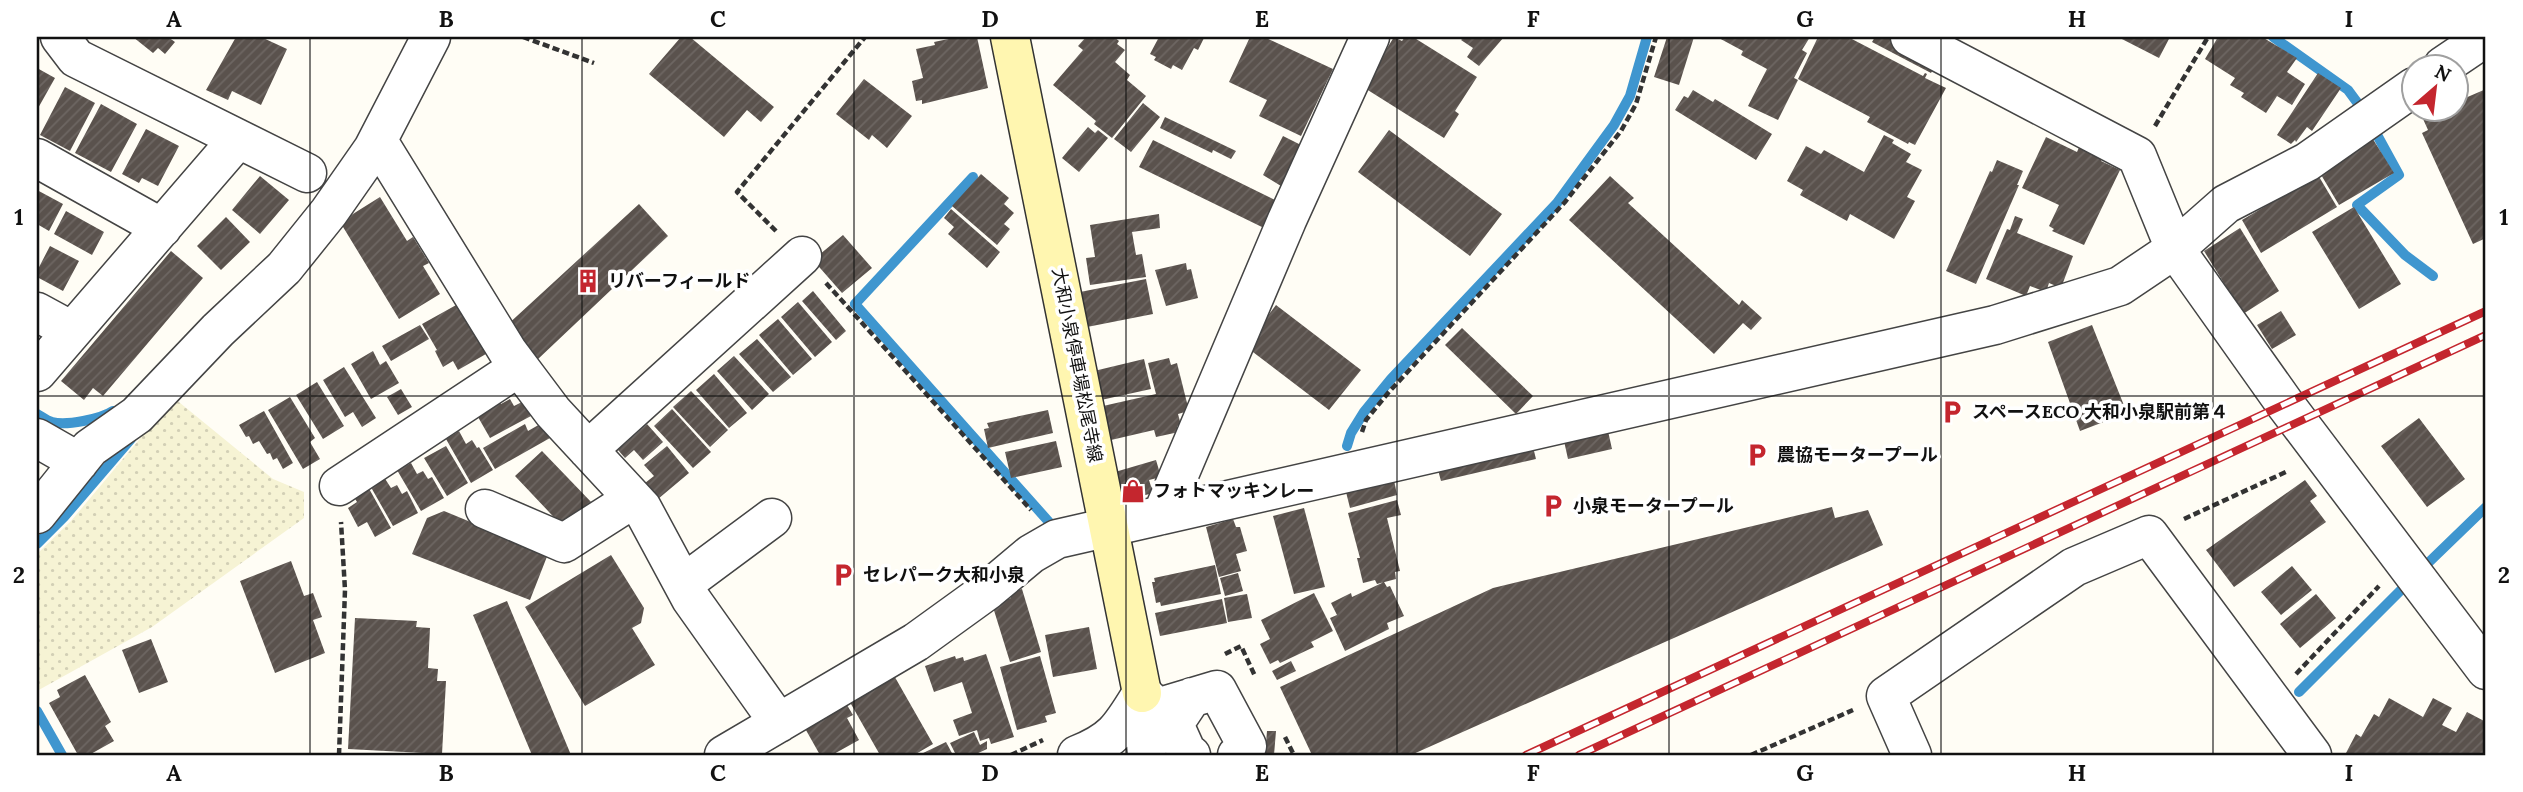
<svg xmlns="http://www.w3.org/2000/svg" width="2523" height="792" font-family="Lora,'Noto Sans JP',serif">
  <defs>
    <pattern id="farmland-dots" width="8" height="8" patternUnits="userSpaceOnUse" patternTransform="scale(1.75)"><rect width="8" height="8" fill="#f6f3d4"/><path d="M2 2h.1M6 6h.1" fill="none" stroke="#d2cfb5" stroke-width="1.8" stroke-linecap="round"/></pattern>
    <pattern id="building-hatch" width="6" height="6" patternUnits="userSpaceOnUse" patternTransform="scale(1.75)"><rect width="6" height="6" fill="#5a524d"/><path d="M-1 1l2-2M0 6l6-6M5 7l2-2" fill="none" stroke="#6d6662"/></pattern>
  </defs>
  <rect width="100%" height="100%" fill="#fffdf5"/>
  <path fill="url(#farmland-dots)" d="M174,398L273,479L304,492V518L152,627L37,691V554L71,521Z"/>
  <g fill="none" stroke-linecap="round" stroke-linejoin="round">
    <path stroke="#3f96cf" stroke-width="10" d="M2273,37L2348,90L2362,109
      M2376,133L2399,175L2357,205L2405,255L2433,276
      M973,177L855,304L1057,531
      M37,414C41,416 47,421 52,422C66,426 101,419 113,411
      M1347,446L1351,433L1364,412L1391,379L1557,203L1614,125L1630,96L1647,37
      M37,544L64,517L131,439
      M2427,564L2486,507
      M2299,692L2405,586
      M37,711L62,755"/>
  </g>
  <path fill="url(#building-hatch)" d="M133,37H168L175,42L165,54L158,48L153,53Z
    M236,37H261L287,49L261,105L232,91L228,100L206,90Z
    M681,37H690L774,107L761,122L747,110L724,137L649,74Z
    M958,37H977L988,88L922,104V100L916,101L912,81L923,78L916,49L935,45L934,42Z
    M1086,37H1114L1119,41L1117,44L1125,50L1115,62L1130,75L1127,80L1146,96L1112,138L1094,124L1096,121L1053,85L1083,50L1078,46Z
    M1159,37H1202L1204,38L1198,50L1194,48L1182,70L1173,65L1171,69L1154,60L1156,57L1150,54Z
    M1250,37H1264L1333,69L1301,136L1259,116L1267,100L1229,82Z
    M1394,37L1402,41L1405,37H1413L1477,77L1455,111L1459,114L1444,138L1363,87Z
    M1464,37H1504L1479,66L1467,57L1473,48L1461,40Z
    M1667,37H1694L1679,85L1654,77Z
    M1717,37H1810L1802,50L1807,53L1794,78L1798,80L1778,120L1748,106L1767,69L1741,55L1743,51Z
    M1818,37H1848L1923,76L1925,73L1927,74L1925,78L1946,88L1915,145L1909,142L1908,144L1867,122L1870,117L1798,79Z
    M1875,37H1887L1937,63L1931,73L1872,42Z
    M2118,37H2170L2159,58Z
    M2218,37H2262L2297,58L2287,72L2305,84L2292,105L2277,96L2266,113L2241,97L2244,93L2230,85L2235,78L2205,59Z
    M37,68L55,78L37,110Z
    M2318,73L2341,88L2312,131L2307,127L2296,142L2295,140L2291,144L2277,135Z
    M864,79L912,116L887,148L872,135L869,140L836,114Z
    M65,87L95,103L70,151L40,135Z
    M2486,89V238L2473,244L2422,133L2428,130L2419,110L2456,108V102Z
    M1693,90L1713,102L1715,99L1772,134L1756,160L1675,110L1684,96L1688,98Z
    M1143,103L1160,117L1131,152L1114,139Z
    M101,104L137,124L111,172L75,153Z
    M1165,117L1236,151L1231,159L1213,150L1212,153L1160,128Z
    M1088,127L1095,133L1098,130L1108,138L1079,172L1062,158Z
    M146,129L179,146L158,186L142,178L139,183L122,174Z
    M1389,130L1502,214L1470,256L1358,172Z
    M1884,135L1894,140L1892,143L1911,154L1906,162L1922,170L1907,197L1915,201L1894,239L1850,214L1847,221L1800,195L1803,190L1787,181L1806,146L1821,154L1824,150L1864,172Z
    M1283,136L1303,146L1281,186L1263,175Z
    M2371,136L2394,173L2339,205L2317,168Z
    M2046,137L2077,152L2083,138L2106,149L2101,161L2120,170L2084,245L2052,231L2054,229L2049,226L2059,205L2022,188Z
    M1153,140L1277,201L1264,228L1139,167Z
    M1997,160L2023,171L2017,185H2019L1976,284L1946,271L1990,171L1992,172Z
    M981,174L1009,198L1004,204L1014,213L1004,224L1010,229L997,245L952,206Z
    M2318,175L2337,207L2261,253L2242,220Z
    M260,176L289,200L260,234L232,210Z
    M1610,176L1634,198L1628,203L1739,305L1742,300L1762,318L1751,330L1743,323L1714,354L1569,220Z
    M37,190L63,204L49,231L37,224Z
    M380,197L407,241L413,237L429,263L423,266L440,294L399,319L340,222Z
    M639,204L668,236L537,360L506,326Z
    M2354,207L2401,284L2359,309L2312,232Z
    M951,209L1000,252L987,268L948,234L954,227L944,218Z
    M66,211L104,232L92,255L54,234Z
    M1159,214L1160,228L1132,232L1136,255L1142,254L1146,277L1090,285L1086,258L1095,257L1090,225Z
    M2015,216L2023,219L2017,233L2073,256L2061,288L2049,283L2046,292L2030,286L2026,296L1986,279L2007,229L2010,230Z
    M226,217L250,242L221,270L197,246Z
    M2240,228L2279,291L2243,314L2204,251Z
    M843,235L872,268L842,293L813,260Z
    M50,246L79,261L63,291L37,277V271Z
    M171,251L203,278L103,396L93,388L84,400L61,381Z
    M1186,263L1187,270L1191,269L1198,298L1166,306L1155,270Z
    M1146,279L1153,314L1087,327L1080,292Z
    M813,291L846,331L836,340L802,301Z
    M798,302L832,342L815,357L781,317Z
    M458,304L486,354L458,370L453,361L443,367L435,351L437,350L422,324Z
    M1276,305L1361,370L1329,410L1245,346Z
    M2281,311L2296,335L2272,349L2257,325Z
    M778,319L812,359L793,375L759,335Z
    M420,325L429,339L391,361L382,346Z
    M2092,325L2127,413L2080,431L2048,342Z
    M1462,328L1533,396L1516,414L1445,345Z
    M757,339L791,377L773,392L739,354Z
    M373,351L380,365L386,361L399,383L371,399L351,364Z
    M734,356L769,394L752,410L717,371Z
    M1169,358L1171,365L1177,363L1189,411L1178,414L1181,425L1177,426L1179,432L1156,437L1154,430L1111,440L1103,406L1156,394L1148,363Z
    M1144,359L1151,389L1101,400L1094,371Z
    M344,367L376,418L362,427L353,412L345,417L323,380Z
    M714,374L747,413L729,428L696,390Z
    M317,382L344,426L323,439L296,395Z
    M401,389L412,407L398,415L387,397Z
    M691,391L728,430L710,447L673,407Z
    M290,397L315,438L310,442L320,459L303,469L268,410Z
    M497,397L501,404L510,399L514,406L524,401L531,416L490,438L474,410Z
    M672,409L711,452L693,468L654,426Z
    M1048,410L1053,433L988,448L984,429L989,428L987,423Z
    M264,411L293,463L283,469L277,458L273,460L270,453L267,454L259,441L253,444L249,436L246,437L239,425Z
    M2419,418L2465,479L2427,507L2381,446Z
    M542,423L550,438L495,469L483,448L525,424L528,431Z
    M647,424L663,442L643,460L634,450L625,458L618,450Z
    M459,431L466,444L472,440L477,448L479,447L493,470L471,483L446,439Z
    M1608,431L1612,449L1568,459L1564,441Z
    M1056,441L1062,467L1011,478L1005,452Z
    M446,446L468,483L447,496L424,458Z
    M667,446L689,473L658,499L645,483L654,476L644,465Z
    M1533,447L1536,459L1441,481L1438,470Z
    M542,451L593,504L566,530L515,476Z
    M1156,460L1161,477L1149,480L1153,493L1123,501L1115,472Z
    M411,463L417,474L423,471L428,479L432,477L444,498L421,511L397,470Z
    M382,474L391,488L397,485L402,494L407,491L418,513L393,526L368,482Z
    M1394,480L1397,495L1350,508L1346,492Z
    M2305,480L2317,496L2310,501L2326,522L2234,587L2206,550Z
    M367,485L391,528L375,537L367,522L358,527L348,508L357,502L351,492Z
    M1397,500L1401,515L1387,518L1400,571L1395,572L1396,579L1377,584L1375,580L1363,583L1357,558H1360L1348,513Z
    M1832,507L1835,518L1868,510L1883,545L1411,755H1312L1280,687L1493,588Z
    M1304,508L1325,587L1294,594L1273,516Z
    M444,511L548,554L530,600L412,554L427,518Z
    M1233,519L1236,527H1240L1247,551L1236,554L1241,571L1219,577L1206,527Z
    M611,555L644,608L641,623L632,628L655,665L585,706L525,607Z
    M291,561L304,596L313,593L322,617L313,620L325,653L275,673L240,581Z
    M1215,565L1221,594L1161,606L1160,602L1156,603L1152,582H1155L1154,578Z
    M2292,566L2312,590L2281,615L2261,592Z
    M1238,573L1243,591L1225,596L1220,578Z
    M1384,582L1387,587L1390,586L1404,616L1387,623L1389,629L1345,651L1330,618L1337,615L1331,603L1351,593L1352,597Z
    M1022,589L1041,652L1010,662L992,604L1011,598L1009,593Z
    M1314,593L1333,631L1311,642L1314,647L1280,663L1278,660L1270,664L1260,644L1270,639L1261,620Z
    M1247,594L1252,618L1228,622L1224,598Z
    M2316,594L2336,618L2300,648L2280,624Z
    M1222,599L1227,623L1160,636L1155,613Z
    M507,601L571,755H532L473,615Z
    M355,618L417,621L416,627L430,628L428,668L438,669L437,681H446L442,754L348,749Z
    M1089,627L1097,669L1053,677L1045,635Z
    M151,639L168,682L139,693L122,650Z
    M986,654L1014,737L991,744L989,738L980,741L977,730L980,729L959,736L953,720L972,713L962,682L934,692L925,666L955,656L956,659L963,657L964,661Z
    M1040,656L1056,713L1045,716L1047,722L1017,730L1000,667Z
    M1291,661L1296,671L1277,680L1272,671Z
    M892,672L933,744L914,755H880L847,697Z
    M85,675L111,722L105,726L114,741L89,755H78L49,703L60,697L57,690Z
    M2389,698L2423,717L2433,698L2452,708L2442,725L2456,732L2467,712L2486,722V755H2350L2346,753L2356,734L2361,737L2374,714L2379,717Z
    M844,700L853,715L847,718L859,740L832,755H820L802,723Z
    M1267,731H1276L1274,755H1265Z
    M974,732L980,745L987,741V749L974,755H956L950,743Z
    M946,742L953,755H919Z"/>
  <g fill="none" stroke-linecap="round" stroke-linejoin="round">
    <g stroke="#444" stroke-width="41">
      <path id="street" d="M60,37L76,58L307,173
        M1910,37L2137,156L2175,249L2285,404L2486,670
        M2443,66L2486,37
        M378,141L508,352L553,412L642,508L691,599L779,723
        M37,158L162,228
        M37,312L72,331
        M37,372L238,139
        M37,438L79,462
        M588,450L802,256
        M339,486L519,367
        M485,509L564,543L633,499
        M37,514L90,448L137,415L218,330L284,268L329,212L373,149L431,37
        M1162,515L1287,220L1370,37
        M683,584L772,518
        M1142,693L1157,708L1217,690L1247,746L1237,755
        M1142,693L1147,755
        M724,755L916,642L988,590L1031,554L1057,539L1995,325L2120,286L2175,249L2226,204L2307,162L2414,87
        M1077,755C1115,740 1121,727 1142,693
        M1191,755L1187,753L1174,724L1192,697
        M1912,755L1886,696L2074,567L2149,535L2312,755"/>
    </g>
    <g stroke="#333" stroke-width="41">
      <path id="secondary" d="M1010,37L1142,693"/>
    </g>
    <path stroke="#333" stroke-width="4.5" stroke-dasharray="7 3.5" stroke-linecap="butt" d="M523,37L594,63
      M2155,126L2208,37
      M776,231L737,192L865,37
      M826,283L1031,510
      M1362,432L1366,420L1388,393L1565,202L1621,131L1636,104L1656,37
      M2184,519L2288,471
      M1225,654L1241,646L1255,676
      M2296,674L2379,586
      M1285,737L1294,755
      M339,755L345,590L341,522
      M1011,755L1043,740
      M1751,755L1853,710"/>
    <use href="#street" stroke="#fff" stroke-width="38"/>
    <use href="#secondary" stroke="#fff6b0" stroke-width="38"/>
    <g stroke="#c4262e" stroke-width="8">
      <path id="rail" d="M1526,755L2486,311
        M1579,755L2486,335"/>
    </g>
    <use href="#rail" stroke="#fff" stroke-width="5" stroke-dasharray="16" stroke-linecap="butt"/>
  </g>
  <path fill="none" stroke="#111" stroke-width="2" stroke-opacity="0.55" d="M310,37V755M582,37V755M854,37V755M1126,37V755M1397,37V755M1669,37V755M1941,37V755M2213,37V755M37,396H2486"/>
  <defs>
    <g id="building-bare" transform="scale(1.89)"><path d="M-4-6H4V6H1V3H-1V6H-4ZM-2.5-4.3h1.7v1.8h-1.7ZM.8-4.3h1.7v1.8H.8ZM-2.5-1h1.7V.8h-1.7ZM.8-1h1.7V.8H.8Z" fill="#c4262e" stroke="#fff" stroke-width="2.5" paint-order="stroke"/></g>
    <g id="parking-bare" transform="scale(1.89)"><path d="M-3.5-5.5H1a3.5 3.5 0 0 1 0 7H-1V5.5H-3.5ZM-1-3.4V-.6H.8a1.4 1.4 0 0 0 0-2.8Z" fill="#c4262e" stroke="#fff" stroke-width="2.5" paint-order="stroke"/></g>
    <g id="shop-bare" transform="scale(1.89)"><path d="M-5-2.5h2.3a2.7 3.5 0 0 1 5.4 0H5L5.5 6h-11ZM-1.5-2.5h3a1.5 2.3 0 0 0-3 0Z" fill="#c4262e" stroke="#fff" stroke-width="2.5" paint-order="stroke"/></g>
  </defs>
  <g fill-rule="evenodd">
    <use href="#building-bare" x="588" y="281"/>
    <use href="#parking-bare" x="1952" y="412"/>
    <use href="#parking-bare" x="1757" y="455"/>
    <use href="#shop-bare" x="1133" y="491"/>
    <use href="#parking-bare" x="1553" y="506"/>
    <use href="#parking-bare" x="843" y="575"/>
  </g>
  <g text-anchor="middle" stroke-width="7" stroke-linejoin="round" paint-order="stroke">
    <g font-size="18" font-weight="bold" fill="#111" stroke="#fff" text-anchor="start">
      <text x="608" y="287">リバーフィールド</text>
      <text x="1972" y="418">スペースECO 大和小泉駅前第４</text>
      <text x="1777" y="461">農協モータープール</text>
      <text x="1153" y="497">フォトマッキンレー</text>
      <text x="1573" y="512">小泉モータープール</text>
      <text x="863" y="581">セレパーク大和小泉</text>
    </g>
    <g font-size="18" fill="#111" stroke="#fff">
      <text transform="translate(1077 365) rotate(79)" y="6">大和小泉停車場松尾寺線</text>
    </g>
  </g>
  <rect width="2523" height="792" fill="none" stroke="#ffffff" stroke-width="77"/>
  <g transform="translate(2435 88) rotate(28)"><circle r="33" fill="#ffffff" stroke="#a0a0a0" stroke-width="2"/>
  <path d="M0-5L12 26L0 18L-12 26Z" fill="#c4262e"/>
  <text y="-10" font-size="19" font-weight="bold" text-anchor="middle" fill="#111111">N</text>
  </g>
  <rect x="38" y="38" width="2446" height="716" fill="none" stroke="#111" stroke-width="2.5"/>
  <g font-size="23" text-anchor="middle" font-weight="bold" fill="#111">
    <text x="174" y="27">A</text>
    <text x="446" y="27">B</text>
    <text x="718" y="27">C</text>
    <text x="990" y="27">D</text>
    <text x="1262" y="27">E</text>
    <text x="1533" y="27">F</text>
    <text x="1805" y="27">G</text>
    <text x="2077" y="27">H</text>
    <text x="2349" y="27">I</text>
    <text x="19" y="225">1</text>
    <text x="2504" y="225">1</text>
    <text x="19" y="583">2</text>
    <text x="2504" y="583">2</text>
    <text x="174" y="781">A</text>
    <text x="446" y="781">B</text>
    <text x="718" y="781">C</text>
    <text x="990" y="781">D</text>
    <text x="1262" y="781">E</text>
    <text x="1533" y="781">F</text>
    <text x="1805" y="781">G</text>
    <text x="2077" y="781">H</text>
    <text x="2349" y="781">I</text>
  </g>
</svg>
